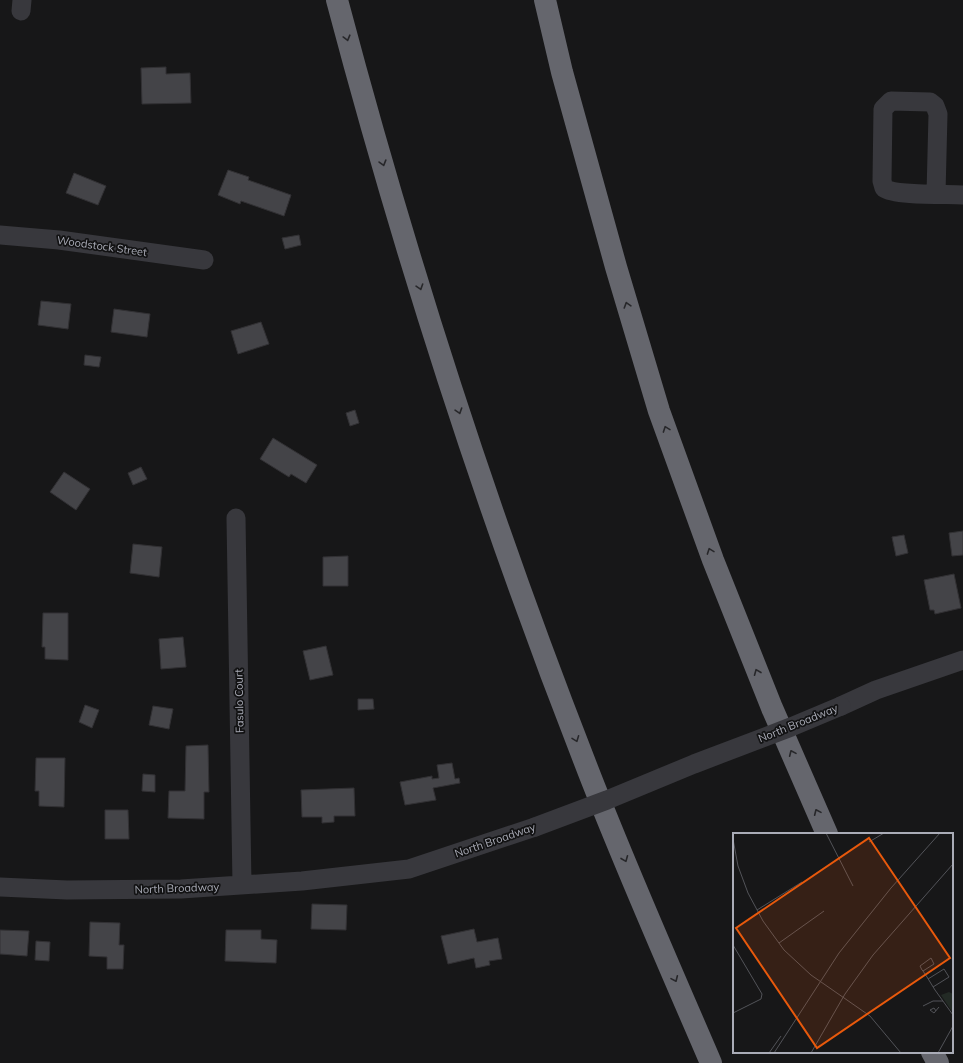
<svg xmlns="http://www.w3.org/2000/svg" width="963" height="1063" font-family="Mulish,sans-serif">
  <rect width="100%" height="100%" fill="#171718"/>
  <path fill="#444448" stroke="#323134" d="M166,67V74L190,73L191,103L142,104L141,68Z
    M228,170L249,177L248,180L291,195L284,216L241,201L240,204L218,195Z
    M74,173L106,186L98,205L66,193Z
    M299,235L301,245L285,249L282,238Z
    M41,301L71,304L68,329L38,325Z
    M114,309L150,314L147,337L111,332Z
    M261,322L269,344L238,354L231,331Z
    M85,355L101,357L99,367L84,365Z
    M355,410L359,423L350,426L346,413Z
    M273,438L317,465L306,483L291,474L289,477L260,459Z
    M141,467L147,479L133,485L128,473Z
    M64,472L90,489L76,510L50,492Z
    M963,531V555L952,556L949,533Z
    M904,535L908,553L896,556L892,537Z
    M133,544L162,547L159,577L130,573Z
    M348,556V586H323V557Z
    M954,574L961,608L935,614L934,610H930L924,580Z
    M43,613H68V660L45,659V647H42Z
    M183,637L186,667L161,669L159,639Z
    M326,646L333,675L310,680L303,651Z
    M358,699H373L374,709L358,710Z
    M85,705L99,710L92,728L79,722Z
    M153,706L173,709L169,729L149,725Z
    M208,745L209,792H204V819L168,818L169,791H185L186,746Z
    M36,758H65L64,807L39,806V791H35Z
    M452,763L455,779L459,778L460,783L433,788L436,800L405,805L400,782L432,776V779L439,778L437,765Z
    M143,774L155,775V792L142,791Z
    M354,788L355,816H334V822L322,823V817H302L301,790Z
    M105,810H128L129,839H105Z
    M312,904L347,905L346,930L311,929Z
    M90,922L120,923L119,945H124L123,969H107V957L89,956Z
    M474,929L477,942L498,938L502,959L489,961L490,965L476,968L474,958L448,964L441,936Z
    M0,930L29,931L27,956L0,954Z
    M226,930H261V939L277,940L276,963L225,961Z
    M36,941L50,942L49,961L35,960Z"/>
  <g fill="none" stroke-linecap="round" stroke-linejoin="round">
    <path stroke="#38383d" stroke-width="19" d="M21,11L22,0
      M936,194L938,114L935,106L930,102L891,101L883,109L882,181L884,188C895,196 947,194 963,195
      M0,235L59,240L204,260
      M236,518L242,885
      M841,706L876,690L963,660
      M0,887L67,890L181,889L302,881L409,869L535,827"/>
    <path stroke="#65666d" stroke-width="22" d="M337,0C405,257 487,512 584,760C623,862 668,963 711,1063
      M545,0L562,72L616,267L659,411L713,560L772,708L827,834
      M932,1052L938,1063"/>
    <path stroke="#38383d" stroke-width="19" d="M535,827L607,800L694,764L791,727L841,706"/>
  </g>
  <defs><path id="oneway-chevron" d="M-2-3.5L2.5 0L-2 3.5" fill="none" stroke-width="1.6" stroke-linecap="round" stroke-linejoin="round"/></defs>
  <g stroke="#27272a">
    <use href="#oneway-chevron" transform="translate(347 38) rotate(75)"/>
    <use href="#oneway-chevron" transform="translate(383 163) rotate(74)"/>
    <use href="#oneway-chevron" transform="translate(420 287) rotate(72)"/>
    <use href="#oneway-chevron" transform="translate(627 305) rotate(-107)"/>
    <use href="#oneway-chevron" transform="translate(459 411) rotate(72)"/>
    <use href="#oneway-chevron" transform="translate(666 429) rotate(-110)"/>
    <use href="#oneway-chevron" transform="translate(710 551) rotate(-110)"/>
    <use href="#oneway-chevron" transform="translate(757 672) rotate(-112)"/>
    <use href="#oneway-chevron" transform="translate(576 739) rotate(69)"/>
    <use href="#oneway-chevron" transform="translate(792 753) rotate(-114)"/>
    <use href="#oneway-chevron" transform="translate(817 812) rotate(-114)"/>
    <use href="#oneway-chevron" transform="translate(625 859) rotate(68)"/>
    <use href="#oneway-chevron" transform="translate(675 979) rotate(66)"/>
  </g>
  <g text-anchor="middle" stroke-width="3.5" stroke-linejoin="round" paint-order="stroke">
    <g font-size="11" fill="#aaacb7" stroke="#121213">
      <text transform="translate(102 246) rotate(8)" y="4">Woodstock Street</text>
      <text transform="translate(239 701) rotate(-91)" y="4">Fasulo Court</text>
      <text transform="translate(798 723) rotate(-22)" y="4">North Broadway</text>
      <text transform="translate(495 840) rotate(-19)" y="4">North Broadway</text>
      <text transform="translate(177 888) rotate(-2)" y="4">North Broadway</text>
    </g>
  </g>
  <g transform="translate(733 833)">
    <rect width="220" height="220" fill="#171718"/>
    <path d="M216,159L220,161V180L208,162Z" fill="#232a25"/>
    <path fill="none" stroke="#525358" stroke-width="1" d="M93,0L120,53M0,6L5,33L15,60L30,88L51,117L78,142L137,183L168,220M136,9L151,0M24,77L69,49M46,110L91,78M0,112L29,161L28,166L0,180M190,138L201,131L198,125L187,133L189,137L190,138L194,144L202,157L220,182M195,146L211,136L216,144L200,154M190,173L200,168H210M203,178L201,175L197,177L201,180L206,174M36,220L48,203M41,220L106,120L158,55L207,0M78,220L112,161L140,122L220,31M205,220L220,193"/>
    <path fill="#e8590c" fill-opacity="0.15" stroke="#e8590c" stroke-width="2" d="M136,5L217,125L84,215L3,95Z"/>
    <rect width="220" height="220" fill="none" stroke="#aaacb7" stroke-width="2"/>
  </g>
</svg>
